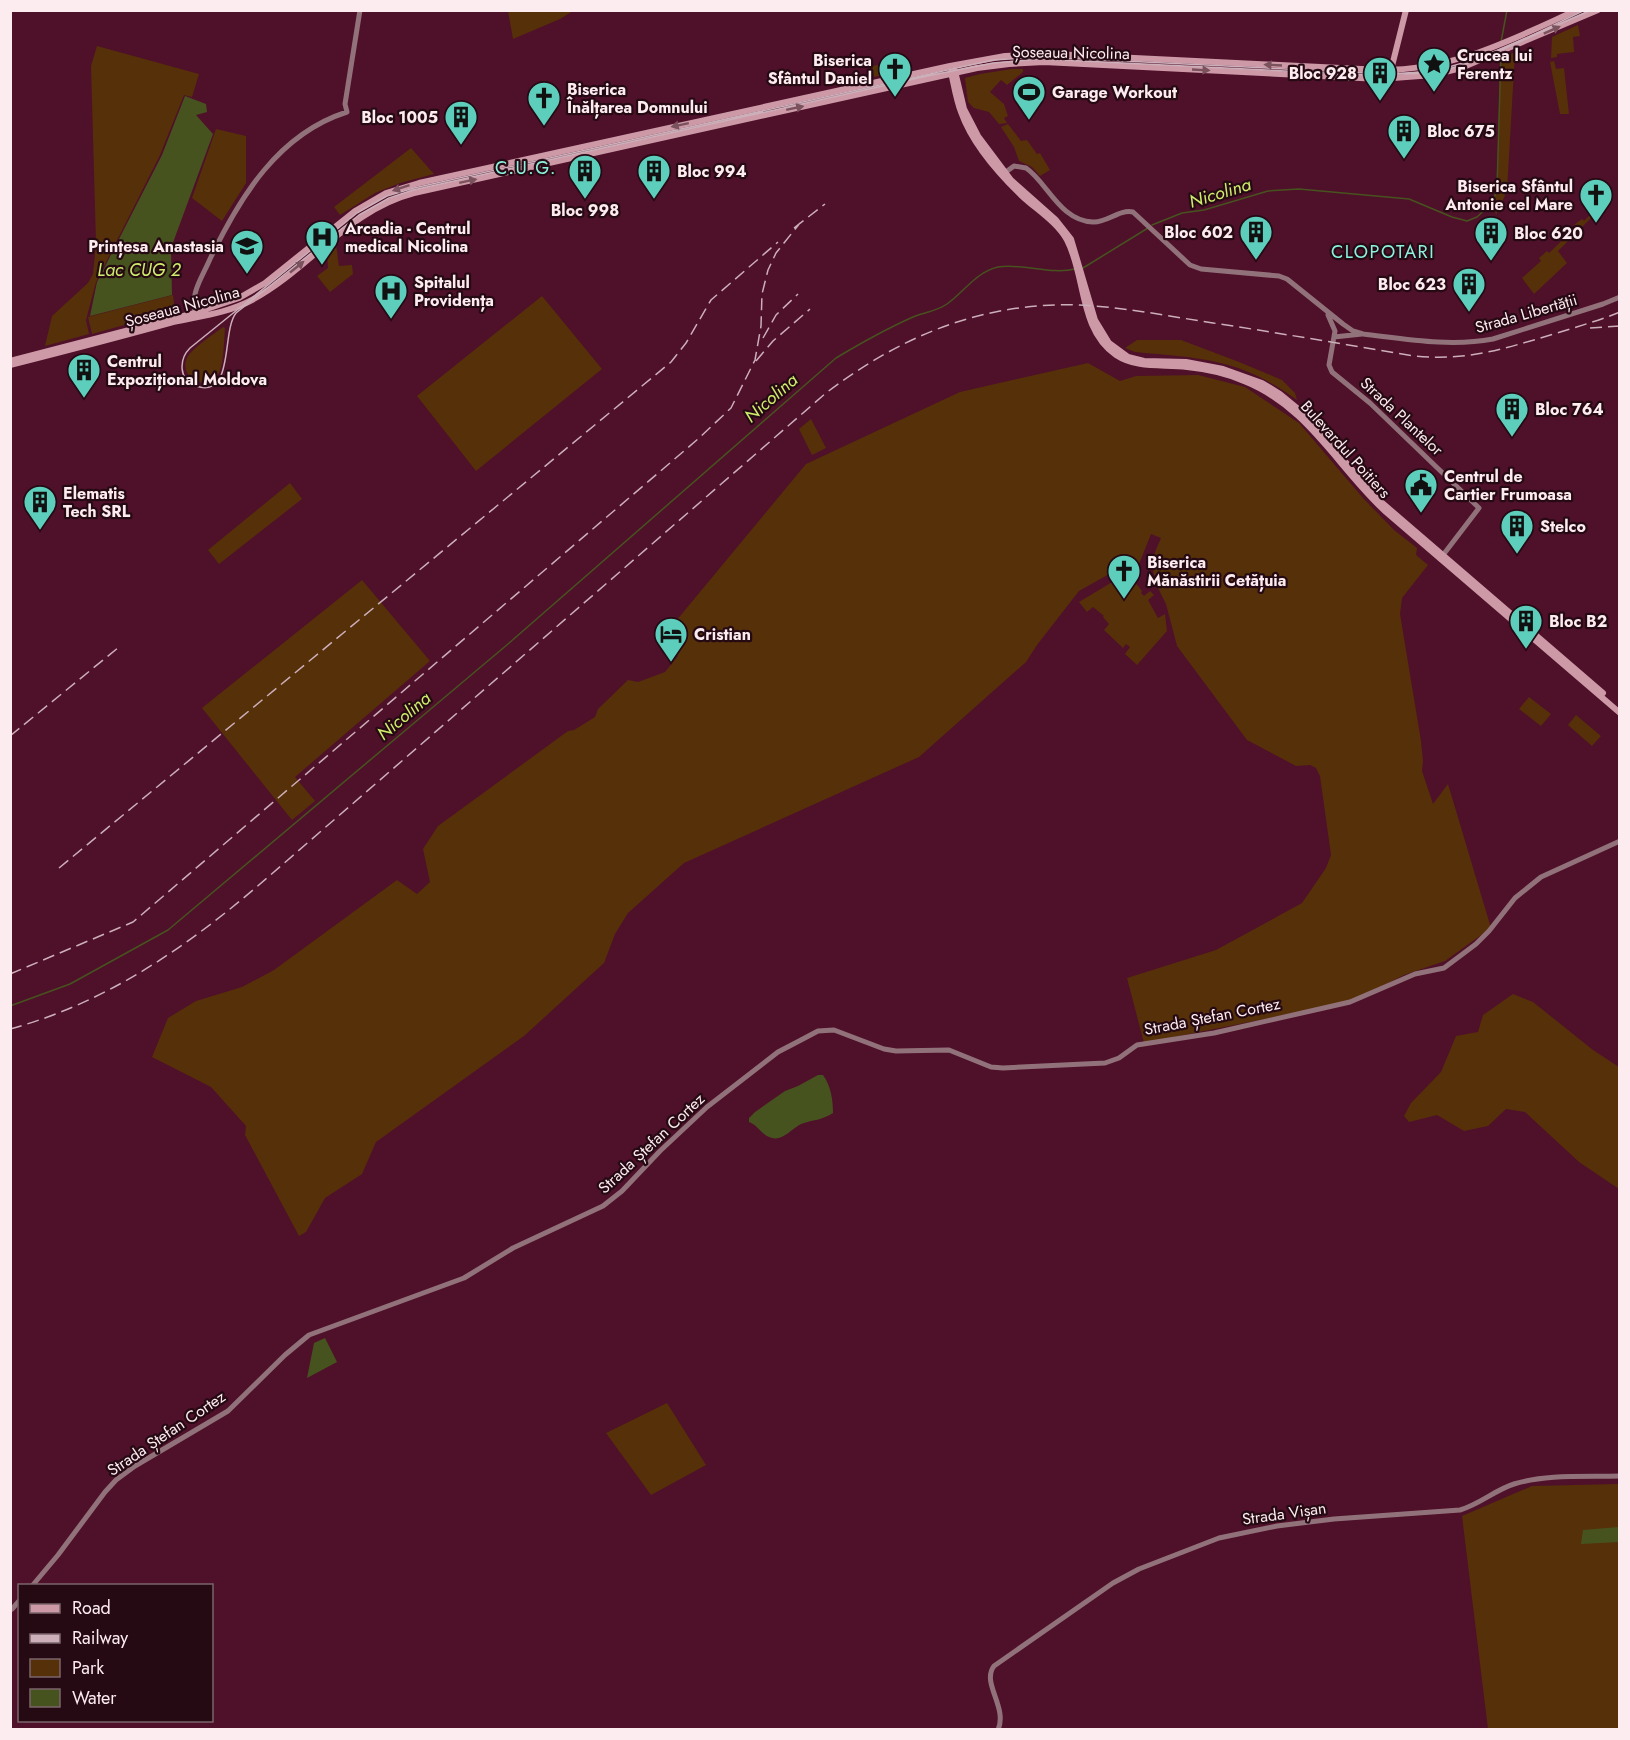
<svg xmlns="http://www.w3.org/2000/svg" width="1630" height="1740" font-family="Jost,sans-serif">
  <rect width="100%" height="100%" fill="#4f102a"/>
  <path fill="#563009" d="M508,11V10L573,11L560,19L513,39Z
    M1578,25L1580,36L1573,37L1574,52L1557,54V57L1551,58L1552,37Z
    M97,46L199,74L192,97L184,95L160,155L96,282L86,320L89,334L45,346L52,316L88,283L93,274L96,243L91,66Z
    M1515,52L1507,191L1496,215L1493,202L1497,187L1500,59Z
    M909,60L911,68L874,77L872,66Z
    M1554,61L1556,69L1564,68L1569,114H1560L1550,62Z
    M1012,69H1023V72L1007,85L1001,80L990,92L1004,104L1008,116L1004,118L1007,123L999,124L989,112L974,108L968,102L965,78L980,74Z
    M1008,124L1021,141L1027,140L1037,154L1040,153L1050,170L1040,176L1032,167L1019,161L1014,147L1001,127Z
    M216,129L246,136V183L222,221L192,198Z
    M411,148L434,174L400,183L375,193L340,215L334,207Z
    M1594,211L1596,213L1558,251L1567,263L1534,294L1522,278L1541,261L1539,258L1547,251L1549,253L1576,227L1574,225L1582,219L1584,221Z
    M336,244L339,266L352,265L353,274L330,292L317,276L328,268L327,251Z
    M173,295L175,311L92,334L88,317Z
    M542,296L602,369L476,471L417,396Z
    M223,327L225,328C224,340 224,365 218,375C207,393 178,377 187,358C192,348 214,334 223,327Z
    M1137,340H1181L1239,362L1282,380L1295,393L1297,400C1283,390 1269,381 1253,374C1216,357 1175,356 1135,352L1125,348Z
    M1088,363L1120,381L1136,376L1198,375L1245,387L1299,423L1363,498L1394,530L1417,548L1416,555L1428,565L1402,598L1400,614L1421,741L1423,761L1422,771L1433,804L1448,784L1491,928L1445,961L1404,975L1350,1002L1144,1043L1127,978L1216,950L1302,903L1326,868L1331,855L1320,776L1316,768L1310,765L1296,766L1247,740L1177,646L1166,604L1158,588L1152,567L1155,552L1161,538L1151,534L1139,564H1127L1079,591L1037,645L1026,662L919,757L684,863L628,913L615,934L604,963L524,1036L376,1142L362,1174L325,1198L306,1232L299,1236L245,1135L246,1126L211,1087L152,1057L168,1018L196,1001L242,987L274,970L397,880L417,894L430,882L423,849L438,826L568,731L574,730L595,717L598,709L628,680L638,682L665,672L678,656L661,639L806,464L960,392Z
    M811,419L826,448L812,455L799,429Z
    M290,483L302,499L219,564L208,550Z
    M1129,572L1131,575L1130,576L1142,591L1141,593L1144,596L1150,591L1154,595L1148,600L1158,618L1165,614L1167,631L1137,665L1125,654L1130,647L1126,644L1123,648L1104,630L1109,624L1103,617L1104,616L1093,607L1087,612L1079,602Z
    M362,580L430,661L295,777L315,801L292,820L202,708Z
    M1529,697L1551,714L1541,726L1519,709Z
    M1576,715L1601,736L1592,746L1568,725Z
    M1513,994L1533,1002L1593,1050L1619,1067V1189L1579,1162L1525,1112L1506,1109L1488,1126L1464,1131L1437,1115L1409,1122L1404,1116L1411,1103L1441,1072L1456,1036L1478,1032L1483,1015Z
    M667,1403L706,1465L651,1495L606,1433Z
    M1619,1484V1729H1488L1462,1516L1532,1486Z"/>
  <path fill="#47531f" d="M185,96L206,104L207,112L196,115L213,134L171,248L172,295L90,316L97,282L162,155Z
    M818,1075H823C831,1086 833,1100 833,1113C823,1120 812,1120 801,1124C791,1129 783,1141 772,1138C761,1135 758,1125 749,1122V1118L755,1112L785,1091L798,1086Z
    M325,1338L337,1362L307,1378L314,1343Z
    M1619,1527V1542L1581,1544L1583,1530Z"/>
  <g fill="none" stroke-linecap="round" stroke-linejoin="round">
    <path stroke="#47531f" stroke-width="1.5" d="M1501,42L1507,10
      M1152,225L1182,213L1204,210L1268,191L1299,189L1409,199L1452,217L1467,221L1477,217L1493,202L1497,188L1501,53
      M1083,268L1148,228
      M10,1006L70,984L168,930L508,644L836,358C861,343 886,329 913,317C923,313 937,311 947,304C964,292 976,272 998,267C1024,263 1050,275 1075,269"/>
    <path stroke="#92727a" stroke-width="5" d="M1003,174L1014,166L1026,168C1047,182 1060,221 1093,222C1107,223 1119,209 1133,212L1190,265L1201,269L1279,276L1287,279L1343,324L1353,331L1363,334C1406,339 1450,347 1493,339L1603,304L1620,297
      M196,315C189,294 202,278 210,259C240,197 278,134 347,112L345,104L360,10
      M1328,315L1335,331L1329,365L1332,372L1370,403L1479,508L1440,559
      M1334,337L1362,334
      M32,1586L58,1555L105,1492L116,1480L135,1466L228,1411L285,1355L309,1335L464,1278L513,1248L603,1206L622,1191L660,1151L707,1107L778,1052L801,1040L818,1031L834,1030L884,1049L896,1051L949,1050L991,1067L1003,1068L1105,1063L1119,1058L1137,1045L1214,1033L1350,1002L1415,974L1444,968L1476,944L1489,931L1515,898L1541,877L1620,841
      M12,1609L20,1600
      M998,1730C1008,1707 981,1683 994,1666L1113,1583L1139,1569L1219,1538L1277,1526L1334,1519L1460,1510C1480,1504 1495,1490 1514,1484C1547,1474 1585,1477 1620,1476"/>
    <path stroke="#cd99a7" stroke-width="6" d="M955,71L964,109L978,136L1011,180L1056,220L1071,239L1095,320L1109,343L1128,357L1144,361L1186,362L1223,369L1262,383L1280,394L1308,417L1373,495L1603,693
      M951,72C954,85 956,99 961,112C972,143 998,173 1022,196C1037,210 1057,222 1067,240C1086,276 1079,330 1116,355C1137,369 1163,364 1187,367C1207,369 1226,373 1244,381C1309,407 1337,467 1386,512L1620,713
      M1396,73L1392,66L1406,10
      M10,361L195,313L239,298L265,283L355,211L386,193L419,183L950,66L1005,56L1053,54L1381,70C1455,70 1511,40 1577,10
      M10,365C65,351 119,337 173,322C200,316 228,313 252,300C310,269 348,210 414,193L977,68L1009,64L1044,62L1380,79L1433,75L1461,68L1598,10"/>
    <path stroke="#ccafb9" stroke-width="1.5" d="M1585,10C1540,31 1484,61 1435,70C1412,74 1389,74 1366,73L1042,57L993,60L414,188L387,196L357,213L190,348C179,359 178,380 196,386C235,399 221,332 236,313L359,215L389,198L413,190L932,75L993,63L1041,59L1366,75L1437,73L1481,59L1591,10"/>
    <path stroke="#ccafb9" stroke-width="1.5" stroke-dasharray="12 6" stroke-linecap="butt" d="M794,228L825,204
      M1590,328L1620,326
      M763,338L776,315L798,294
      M756,361L773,341L810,309
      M10,736L119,647
      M59,868L671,362L686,343L711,300L778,242
      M10,974L133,922L698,439L731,408L755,360L761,326L762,294L768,270L776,253L800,223
      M10,1029C109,1002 191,944 267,878L826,393C901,336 982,302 1078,305C1123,307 1168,316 1213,323C1280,333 1347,345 1414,356C1468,361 1503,349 1554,334C1576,327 1598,321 1620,312"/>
  </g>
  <defs><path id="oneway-solid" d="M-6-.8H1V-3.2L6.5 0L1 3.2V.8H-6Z" transform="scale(1.5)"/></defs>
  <g fill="#79525d">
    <use href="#oneway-solid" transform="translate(1552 30) rotate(-24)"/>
    <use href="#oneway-solid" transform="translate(1273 65) rotate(-177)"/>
    <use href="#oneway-solid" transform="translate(1201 70) rotate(3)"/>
    <use href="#oneway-solid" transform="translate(795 108) rotate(-12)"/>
    <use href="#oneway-solid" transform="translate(680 125) rotate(168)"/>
    <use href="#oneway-solid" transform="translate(468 181) rotate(-12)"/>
    <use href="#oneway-solid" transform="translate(401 188) rotate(162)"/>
    <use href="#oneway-solid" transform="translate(297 267) rotate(-39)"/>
  </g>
  <defs>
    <g id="sight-pin" transform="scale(1.725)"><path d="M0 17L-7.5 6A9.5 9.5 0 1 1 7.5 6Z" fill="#5ccebb" stroke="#250a13"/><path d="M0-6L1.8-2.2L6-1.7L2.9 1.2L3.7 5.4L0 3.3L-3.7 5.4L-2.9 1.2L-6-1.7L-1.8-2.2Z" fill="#111"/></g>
    <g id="church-pin" transform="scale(1.725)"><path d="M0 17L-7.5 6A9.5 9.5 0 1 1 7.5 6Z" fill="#5ccebb" stroke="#250a13"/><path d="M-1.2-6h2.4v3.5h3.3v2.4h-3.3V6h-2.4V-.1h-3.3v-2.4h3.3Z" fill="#111"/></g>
    <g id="building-pin" transform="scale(1.725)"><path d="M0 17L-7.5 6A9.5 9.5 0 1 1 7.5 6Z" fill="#5ccebb" stroke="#250a13"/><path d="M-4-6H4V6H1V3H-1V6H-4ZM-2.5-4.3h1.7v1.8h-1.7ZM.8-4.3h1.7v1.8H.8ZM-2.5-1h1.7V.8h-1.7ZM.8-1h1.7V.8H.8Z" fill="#111"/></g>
    <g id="stadium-pin" transform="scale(1.725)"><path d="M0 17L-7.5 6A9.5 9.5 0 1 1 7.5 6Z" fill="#5ccebb" stroke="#250a13"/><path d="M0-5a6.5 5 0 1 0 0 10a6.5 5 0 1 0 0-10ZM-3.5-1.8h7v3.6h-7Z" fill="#111"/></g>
    <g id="hospital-pin" transform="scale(1.725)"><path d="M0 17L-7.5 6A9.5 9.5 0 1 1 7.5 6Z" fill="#5ccebb" stroke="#250a13"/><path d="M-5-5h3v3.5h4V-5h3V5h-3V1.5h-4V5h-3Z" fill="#111"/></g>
    <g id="school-pin" transform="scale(1.725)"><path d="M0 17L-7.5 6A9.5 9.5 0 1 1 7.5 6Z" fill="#5ccebb" stroke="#250a13"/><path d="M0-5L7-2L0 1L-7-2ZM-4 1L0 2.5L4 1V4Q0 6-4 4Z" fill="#111"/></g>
    <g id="civic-pin" transform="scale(1.725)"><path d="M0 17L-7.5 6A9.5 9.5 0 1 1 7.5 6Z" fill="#5ccebb" stroke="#250a13"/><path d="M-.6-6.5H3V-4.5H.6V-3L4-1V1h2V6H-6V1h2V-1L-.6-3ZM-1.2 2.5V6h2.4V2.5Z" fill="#111"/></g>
    <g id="hotel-pin" transform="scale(1.725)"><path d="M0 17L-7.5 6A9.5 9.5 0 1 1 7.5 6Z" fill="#5ccebb" stroke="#250a13"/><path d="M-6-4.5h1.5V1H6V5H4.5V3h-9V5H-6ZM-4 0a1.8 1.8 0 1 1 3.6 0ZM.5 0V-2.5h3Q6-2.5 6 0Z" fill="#111"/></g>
  </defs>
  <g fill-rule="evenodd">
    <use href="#sight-pin" x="1434" y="64"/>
    <use href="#church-pin" x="895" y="69"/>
    <use href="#building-pin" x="1380" y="73"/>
    <use href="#stadium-pin" x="1029" y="92"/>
    <use href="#church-pin" x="544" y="98"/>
    <use href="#building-pin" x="461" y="117"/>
    <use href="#building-pin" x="1404" y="131"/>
    <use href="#building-pin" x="585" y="171"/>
    <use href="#building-pin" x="654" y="171"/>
    <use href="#church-pin" x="1596" y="195"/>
    <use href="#building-pin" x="1256" y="232"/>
    <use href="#building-pin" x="1491" y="233"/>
    <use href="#hospital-pin" x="322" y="237"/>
    <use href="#school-pin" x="247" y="246"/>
    <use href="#building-pin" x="1469" y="284"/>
    <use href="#hospital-pin" x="391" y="291"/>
    <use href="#building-pin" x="84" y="370"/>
    <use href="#building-pin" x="1512" y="409"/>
    <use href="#civic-pin" x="1421" y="485"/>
    <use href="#building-pin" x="40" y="502"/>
    <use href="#building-pin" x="1517" y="526"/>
    <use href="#church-pin" x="1124" y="571"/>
    <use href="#building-pin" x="1526" y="621"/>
    <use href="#hotel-pin" x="671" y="634"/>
  </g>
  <g text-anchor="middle" stroke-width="4.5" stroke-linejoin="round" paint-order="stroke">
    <g font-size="16" fill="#fcebef" stroke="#250a13">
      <text transform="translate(1071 52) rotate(1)" y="6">Șoseaua Nicolina</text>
      <text transform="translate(182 306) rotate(-15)" y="6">Șoseaua Nicolina</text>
      <text transform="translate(1526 313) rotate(-16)" y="6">Strada Libertății</text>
      <text transform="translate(1402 416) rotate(43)" y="6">Strada Plantelor</text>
      <text transform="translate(1346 449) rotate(48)" y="6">Bulevardul Poitiers</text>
      <text transform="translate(1212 1016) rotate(-11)" y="6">Strada Ștefan Cortez</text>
      <text transform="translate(651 1143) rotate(-43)" y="6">Strada Ștefan Cortez</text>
      <text transform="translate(166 1433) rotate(-34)" y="6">Strada Ștefan Cortez</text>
      <text transform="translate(1284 1513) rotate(-8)" y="6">Strada Vișan</text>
    </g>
    <g font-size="16" font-weight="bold" fill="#fcebef" stroke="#250a13" text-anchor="start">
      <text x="1457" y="61">Crucea lui<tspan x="1457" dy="18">Ferentz</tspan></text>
      <text x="872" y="66" text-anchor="end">Biserica<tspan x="872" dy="18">Sfântul Daniel</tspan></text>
      <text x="1357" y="79" text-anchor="end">Bloc 928</text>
      <text x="567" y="95">Biserica<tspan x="567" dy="18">Înălțarea Domnului</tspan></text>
      <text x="1052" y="98">Garage Workout</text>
      <text x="438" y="123" text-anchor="end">Bloc 1005</text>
      <text x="1427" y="137">Bloc 675</text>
      <text x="677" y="177">Bloc 994</text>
      <text x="1573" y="192" text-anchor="end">Biserica Sfântul<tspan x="1573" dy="18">Antonie cel Mare</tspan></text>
      <text x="585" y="216" text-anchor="middle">Bloc 998</text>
      <text x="345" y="234">Arcadia - Centrul<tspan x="345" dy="18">medical Nicolina</tspan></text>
      <text x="1233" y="238" text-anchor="end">Bloc 602</text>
      <text x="1514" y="239">Bloc 620</text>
      <text x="224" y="252" text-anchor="end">Prințesa Anastasia</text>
      <text x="414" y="288">Spitalul<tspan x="414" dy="18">Providența</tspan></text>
      <text x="1446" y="290" text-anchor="end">Bloc 623</text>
      <text x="107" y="367">Centrul<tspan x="107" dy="18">Expozițional Moldova</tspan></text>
      <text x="1535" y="415">Bloc 764</text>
      <text x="1444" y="482">Centrul de<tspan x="1444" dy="18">Cartier Frumoasa</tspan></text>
      <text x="63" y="499">Elematis<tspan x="63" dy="18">Tech SRL</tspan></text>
      <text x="1540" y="532">Stelco</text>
      <text x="1147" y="568">Biserica<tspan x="1147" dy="18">Mănăstirii Cetățuia</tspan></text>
      <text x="1549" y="627">Bloc B2</text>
      <text x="694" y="640">Cristian</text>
    </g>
    <g font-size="18" letter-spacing="1.5" fill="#8cf2df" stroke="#250a13">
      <text x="526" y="174">C.U.G.</text>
      <text x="1383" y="258">CLOPOTARI</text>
    </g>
    <g font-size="18" font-style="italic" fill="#cfed6c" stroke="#250a13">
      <text transform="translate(1220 193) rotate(-17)" y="6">Nicolina</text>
      <text x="139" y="276">Lac CUG 2</text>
      <text transform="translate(771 398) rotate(-41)" y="6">Nicolina</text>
      <text transform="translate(404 716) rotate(-40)" y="6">Nicolina</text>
    </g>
  </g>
  <rect width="1630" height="1740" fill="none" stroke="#fcebef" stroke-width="24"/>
  <rect x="18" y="1584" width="195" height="138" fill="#250a13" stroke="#7b646b" stroke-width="1.5"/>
  <rect x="30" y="1604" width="30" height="9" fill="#cd99a7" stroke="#7b646b" stroke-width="1.5"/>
  <text x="72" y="1614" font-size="18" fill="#fcebef">Road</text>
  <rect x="30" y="1634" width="30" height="9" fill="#ccafb9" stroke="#7b646b" stroke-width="1.5"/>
  <text x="72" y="1644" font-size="18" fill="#fcebef">Railway</text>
  <rect x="30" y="1659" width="30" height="18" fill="#563009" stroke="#7b646b" stroke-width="1.5"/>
  <text x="72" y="1674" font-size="18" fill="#fcebef">Park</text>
  <rect x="30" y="1689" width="30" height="18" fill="#47531f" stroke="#7b646b" stroke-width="1.5"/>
  <text x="72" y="1704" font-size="18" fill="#fcebef">Water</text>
</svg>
